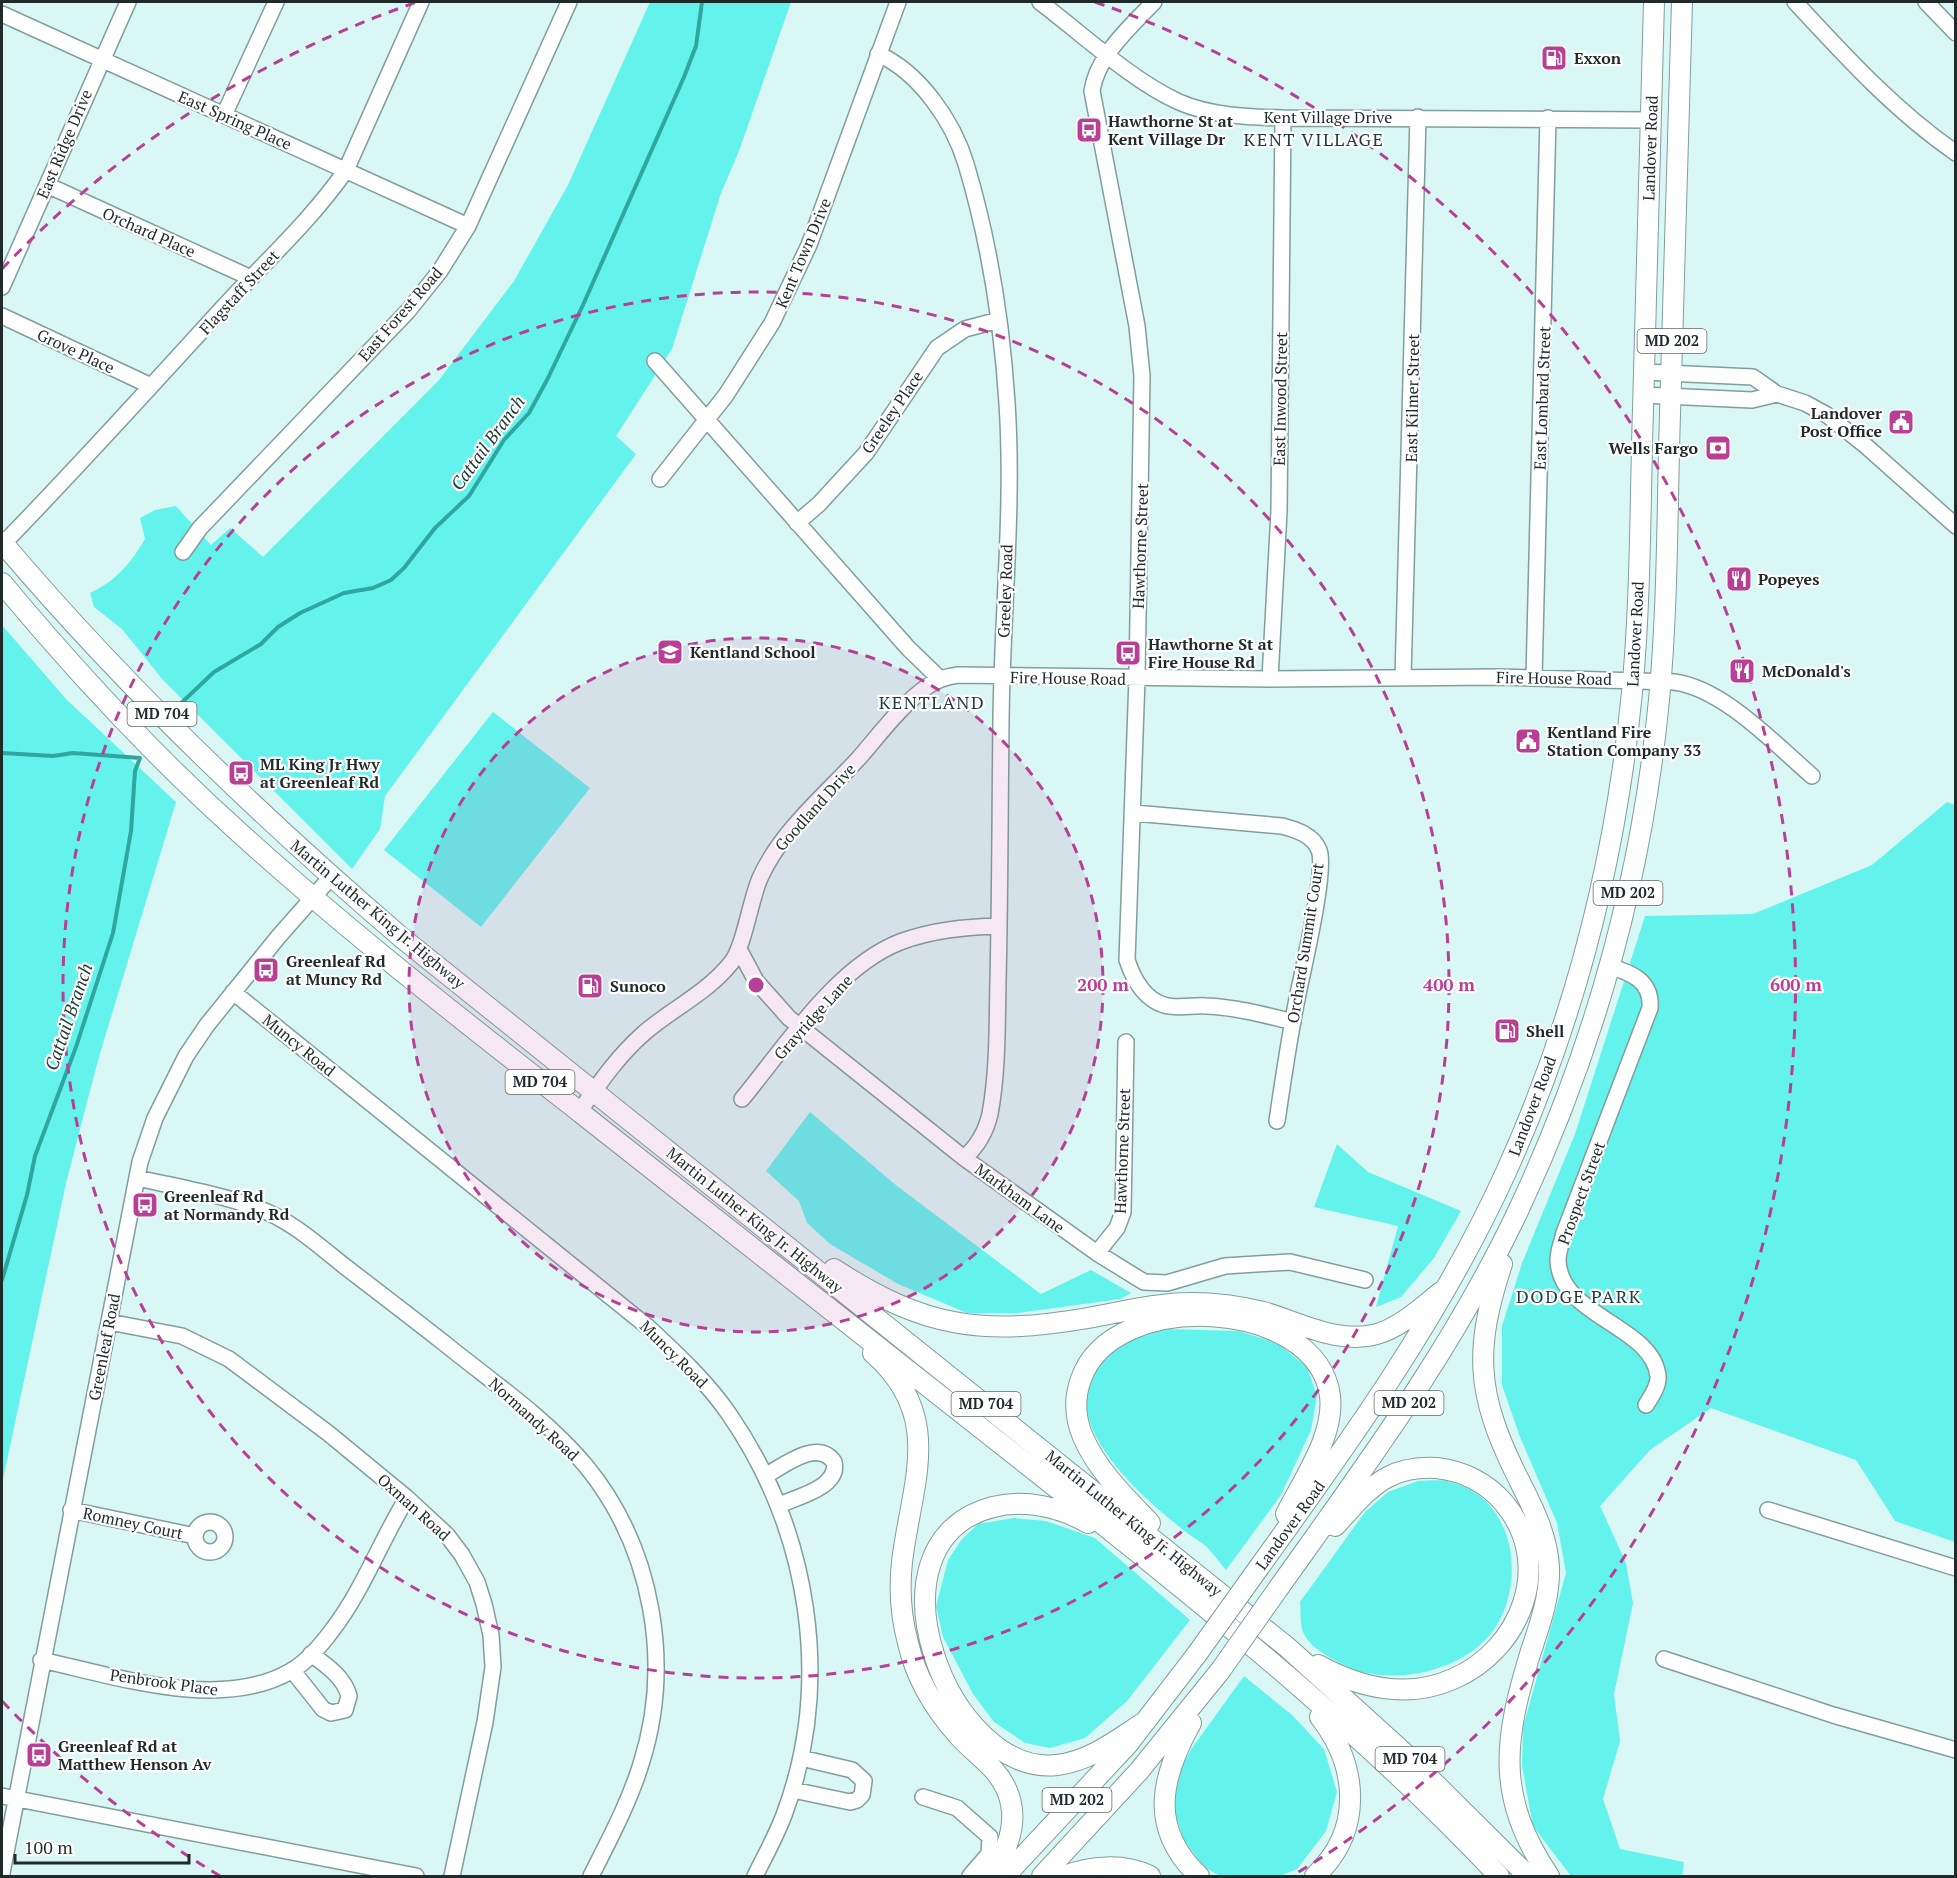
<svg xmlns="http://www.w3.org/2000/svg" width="1957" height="1878" font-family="'PT Serif',serif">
  <rect width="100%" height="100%" fill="#d9f7f5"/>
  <path fill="#64f3ec" d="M650,2H791L739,151L721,193L672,349L616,436L636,454L385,796L380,829L352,869L163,680L122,629L94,607L90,593C116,581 131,563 145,539L140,518L155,510L176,506L211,545L230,528L263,557L439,380L514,281L568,185Z
    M2,625L66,699L176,802L98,1060L66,1183L2,1484Z
    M493,712L590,788L481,927L384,850Z
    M1947,802L1955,805V1542L1895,1521L1856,1460L1711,1408L1650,1450L1600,1506L1626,1563L1633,1603L1614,1694L1620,1741L1603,1799L1620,1849L1684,1862L1682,1876H1571L1533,1826L1522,1766L1523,1727L1566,1573L1557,1523L1520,1437L1502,1385V1326L1522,1263L1575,1134L1645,916L1753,914L1872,865Z
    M810,1112L897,1186L1041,1294L1091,1270L1131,1293L1120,1299L1018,1313H967L898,1284L830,1244L807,1223L799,1201L766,1171Z
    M1337,1144L1368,1172L1461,1211L1434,1258L1401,1297L1376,1307L1398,1226L1314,1207Z
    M1165,1329L1239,1331L1277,1343L1307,1367L1317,1396L1311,1430L1281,1495L1226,1570C1220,1563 1214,1555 1208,1548C1202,1542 1193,1538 1186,1532C1148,1502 1064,1432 1092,1378C1108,1348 1134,1337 1165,1329Z
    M1418,1481C1428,1481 1440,1479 1450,1482C1514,1497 1527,1579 1495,1628C1467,1671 1391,1688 1346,1666C1332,1659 1307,1647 1302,1629C1300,1621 1301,1611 1300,1602L1365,1512L1388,1492Z
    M1014,1518L1046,1521L1095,1538L1190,1620L1127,1701L1085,1738L1050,1748L1025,1743L994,1722L973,1694L943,1637L936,1606L948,1560L962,1539L978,1524Z
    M1244,1676L1292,1715L1324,1749L1337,1792L1326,1831L1297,1869L1280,1876H1220L1204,1867L1184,1840L1173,1807L1176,1777L1192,1748Z"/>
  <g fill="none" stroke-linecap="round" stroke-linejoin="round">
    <path stroke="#30a6a1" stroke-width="4" d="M175,709L214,672L261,644L278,627L300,613L344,593L373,588L391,580L404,568L435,528L469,496L504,440L529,413L547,380L583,305L684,77L696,46L702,2
      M2,753L53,756L73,753L140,758L135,771L131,831L113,933L76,1047L35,1156L27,1195L2,1280"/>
    <g stroke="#819e9c" stroke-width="18">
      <path id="minor" d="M1040,2C1081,33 1132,81 1179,102C1211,116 1248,117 1283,118L1651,120
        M1154,2C1130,27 1097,56 1092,91L1137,326L1142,376L1137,678L1127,960C1133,978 1144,999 1164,1005C1176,1009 1193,1005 1206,1006C1235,1007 1265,1015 1293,1022
        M1795,2C1845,56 1895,111 1956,153
        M1926,2L1956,33
        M2,14L468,226
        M878,54C919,72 953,121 966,164C989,241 1002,323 1007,403C1014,508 1002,615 1001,721C1000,807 1000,894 998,981C997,1025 998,1070 990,1114C986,1131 978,1146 964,1158
        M224,115L276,2
        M47,185L251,278
        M2,287L128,2
        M2,316L151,386
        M655,361L908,648L940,679
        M1644,372L1753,377L1777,394L1805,403L1827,415L1866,446L1956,526
        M1643,395L1752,400L1777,394
        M660,479L726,395L772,323L809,245L898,2
        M797,523L819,504L866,453L937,348L965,329L999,320
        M2,545C79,466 153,384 228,302C268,259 312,219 346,170L421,2
        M183,552L200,528L408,311L440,271L468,226L569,2
        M1403,678L1418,117
        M1534,678L1548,118
        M1270,679L1279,511L1283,118
        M1134,813L1282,826C1297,830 1313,835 1319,850C1327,870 1302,973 1297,999C1289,1039 1283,1080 1277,1121
        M740,951L756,981L789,1018L964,1158L1097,1253L1144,1282L1167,1283L1225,1266L1290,1262L1365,1280
        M1609,966C1632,973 1652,981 1650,1008L1564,1233C1562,1242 1558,1251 1558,1260C1559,1316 1653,1326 1658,1376C1659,1386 1651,1397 1646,1405
        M233,992L648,1327C677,1354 707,1382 729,1414C809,1530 834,1681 784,1815C776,1836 765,1856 755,1876
        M742,1099C785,1047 836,967 900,942C932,930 965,927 999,926
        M579,1112C599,1084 617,1057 643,1034C671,1009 706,994 731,963C744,947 750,901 760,878C781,831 825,795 859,758C880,734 901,705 928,686C938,679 946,677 958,675L1270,679L1497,677L1674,682C1723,688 1776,745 1812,776
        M137,1178C177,1187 219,1194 257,1208C289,1219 317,1244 343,1265C377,1291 411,1317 444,1343C492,1382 546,1418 586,1466C653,1548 673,1664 641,1764C629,1803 609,1840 591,1876
        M1097,1253L1117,1228L1123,1212L1126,1042
        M109,1322L182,1336L229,1359L328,1433L407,1498L447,1535L462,1555L477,1582L484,1604L491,1635L493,1667L485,1722L452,1876
        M765,1476C783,1466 818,1438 834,1462C840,1487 797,1497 779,1505
        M71,1510L195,1536
        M1768,1510L1956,1568
        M195 1537a15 15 0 1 1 30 0a15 15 0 1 1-30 0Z
        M1664,1659L1833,1715L1956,1750
        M41,1660C115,1676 221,1712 291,1671C307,1662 322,1644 333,1629C363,1590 381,1540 407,1498
        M292,1670L323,1709L331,1713L345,1710L349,1696C344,1677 326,1665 311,1654
        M793,1790L850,1802L857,1800L862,1795L864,1781L852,1770L801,1758
        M2,1796L416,1876
        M923,1797L957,1808L990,1837L989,1854L970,1876
        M2,1873L140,1162L155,1118L186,1056L207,1025L279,936L331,877"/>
    </g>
    <g stroke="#819e9c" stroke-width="22">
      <path id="major" d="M2,542C123,685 260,816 402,938L1287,1647L1404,1753L1528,1876
        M2,583C76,672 156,758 242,835C350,933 466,1023 581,1113C748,1244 915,1375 1081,1507C1227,1623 1372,1741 1499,1876
        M1502,1264C1474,1349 1476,1393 1516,1474C1531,1504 1547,1533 1549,1567C1550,1597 1540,1624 1531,1651C1504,1739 1495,1796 1549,1876
        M834,1269C924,1328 983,1336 1088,1318C1122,1312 1157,1303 1191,1303C1215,1303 1239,1306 1263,1312C1299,1322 1338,1345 1377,1334C1401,1327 1422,1307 1441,1292
        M873,1353C946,1417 911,1484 902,1562C899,1589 901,1617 908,1643C916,1678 934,1708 957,1734C968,1747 982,1757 993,1769C1024,1804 1014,1842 990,1876
        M1088,1523C1060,1507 1025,1499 993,1507C857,1542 950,1778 1057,1765C1091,1761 1118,1739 1146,1721
        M1150,1523C1126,1498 1097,1470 1083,1437C1075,1418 1074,1398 1081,1379C1113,1287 1317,1298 1330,1396C1335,1435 1303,1480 1286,1514
        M1260,1566C1351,1440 1441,1315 1506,1172C1575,1020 1616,857 1632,692C1641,598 1640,503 1643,409C1647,273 1650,137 1654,2
        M1280,1586C1367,1464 1455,1345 1519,1209C1594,1049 1642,876 1659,700C1668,605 1667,509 1670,414C1674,277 1678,139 1682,2
        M1318,1665C1360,1688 1408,1699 1453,1679C1521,1650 1555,1564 1504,1503C1487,1483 1463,1471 1437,1468C1421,1467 1403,1469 1388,1477C1367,1488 1351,1509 1335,1526
        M1191,1723C1161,1777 1148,1828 1199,1876
        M1005,1876L1128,1744L1197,1654
        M1042,1876L1139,1771L1220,1671
        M1064,1876C1091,1866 1123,1863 1150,1876
        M1315,1876C1363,1831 1359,1767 1320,1717"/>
    </g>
    <use href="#minor" stroke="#fff" stroke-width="15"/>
    <use href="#major" stroke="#fff" stroke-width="20"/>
    <g stroke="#819e9c" stroke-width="22" stroke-linecap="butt">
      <path id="major-bridge" d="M1197,1654L1260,1566
        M1220,1671L1280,1586"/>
    </g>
    <use href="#major-bridge" stroke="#fff" stroke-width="20"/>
  </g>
  <circle cx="756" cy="985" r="347" fill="#b74095" fill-opacity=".12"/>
  <g fill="none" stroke="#b74095" stroke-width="3" stroke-dasharray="10 8">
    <circle cx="756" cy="985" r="347"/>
    <circle cx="756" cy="985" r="693"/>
    <path d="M220 1876A1040 1040 0 0 1 2 1701M2 269A1040 1040 0 0 1 417 2M1095 2A1040 1040 0 0 1 1292 1876"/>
  </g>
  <defs>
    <g id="fuel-square" transform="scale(1.35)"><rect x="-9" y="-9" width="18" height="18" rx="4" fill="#b74095" stroke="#fff"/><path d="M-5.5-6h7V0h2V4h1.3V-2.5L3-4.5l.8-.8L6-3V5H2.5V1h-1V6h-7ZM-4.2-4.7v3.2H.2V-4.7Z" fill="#fff"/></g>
    <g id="bus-square" transform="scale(1.35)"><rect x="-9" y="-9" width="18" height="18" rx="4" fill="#b74095" stroke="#fff"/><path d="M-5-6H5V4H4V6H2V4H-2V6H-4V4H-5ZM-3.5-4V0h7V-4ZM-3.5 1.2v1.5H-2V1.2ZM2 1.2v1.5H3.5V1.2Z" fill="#fff"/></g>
    <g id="civic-square" transform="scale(1.35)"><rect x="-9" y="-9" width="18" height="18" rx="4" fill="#b74095" stroke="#fff"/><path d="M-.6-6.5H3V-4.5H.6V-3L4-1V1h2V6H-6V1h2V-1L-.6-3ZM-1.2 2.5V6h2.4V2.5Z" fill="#fff"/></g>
    <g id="bank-square" transform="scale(1.35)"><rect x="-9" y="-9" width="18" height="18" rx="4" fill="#b74095" stroke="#fff"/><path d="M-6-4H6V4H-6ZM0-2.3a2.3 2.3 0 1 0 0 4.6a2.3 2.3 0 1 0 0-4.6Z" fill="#fff"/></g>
    <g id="restaurant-square" transform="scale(1.35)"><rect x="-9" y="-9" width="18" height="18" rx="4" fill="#b74095" stroke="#fff"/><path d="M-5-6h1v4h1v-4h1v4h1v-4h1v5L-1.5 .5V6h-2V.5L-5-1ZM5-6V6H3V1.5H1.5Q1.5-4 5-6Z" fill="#fff"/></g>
    <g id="school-square" transform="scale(1.35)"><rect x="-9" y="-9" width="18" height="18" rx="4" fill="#b74095" stroke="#fff"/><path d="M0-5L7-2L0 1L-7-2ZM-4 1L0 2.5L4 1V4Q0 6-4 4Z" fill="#fff"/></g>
  </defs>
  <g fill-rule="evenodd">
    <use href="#fuel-square" x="1554" y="58"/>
    <use href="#bus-square" x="1089" y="130"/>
    <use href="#civic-square" x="1901" y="422"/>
    <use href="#bank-square" x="1718" y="448"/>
    <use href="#restaurant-square" x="1739" y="579"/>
    <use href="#school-square" x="670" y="652"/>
    <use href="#bus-square" x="1128" y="653"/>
    <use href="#restaurant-square" x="1742" y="671"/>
    <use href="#civic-square" x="1528" y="741"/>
    <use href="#bus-square" x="241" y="773"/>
    <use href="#bus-square" x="266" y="970"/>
    <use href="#fuel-square" x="590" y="986"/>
    <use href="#fuel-square" x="1507" y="1031"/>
    <use href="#bus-square" x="145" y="1205"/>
    <use href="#bus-square" x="39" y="1755"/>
  </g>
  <g text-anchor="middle" stroke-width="4.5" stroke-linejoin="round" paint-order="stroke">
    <g fill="#fff" stroke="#626a69" stroke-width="1.5">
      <rect x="1637.5" y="329" width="69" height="24" rx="4.5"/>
      <rect x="127.5" y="702" width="69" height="24" rx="4.5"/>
      <rect x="1593.5" y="881" width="69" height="24" rx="4.5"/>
      <rect x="505.5" y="1070" width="69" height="24" rx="4.5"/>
      <rect x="1374.5" y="1391" width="69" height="24" rx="4.5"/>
      <rect x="951.5" y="1392" width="69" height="24" rx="4.5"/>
      <rect x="1375.5" y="1747" width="69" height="24" rx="4.5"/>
      <rect x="1042.5" y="1788" width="69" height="24" rx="4.5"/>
    </g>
    <g font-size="15" font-weight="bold" fill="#1f2a29">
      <text x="1672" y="346">MD 202</text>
      <text x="162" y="719">MD 704</text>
      <text x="1628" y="898">MD 202</text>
      <text x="540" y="1087">MD 704</text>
      <text x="1409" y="1408">MD 202</text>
      <text x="986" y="1409">MD 704</text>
      <text x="1410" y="1764">MD 704</text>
      <text x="1077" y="1805">MD 202</text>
    </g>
    <g font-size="16" font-weight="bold" fill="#1f2a29" stroke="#fff" text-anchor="start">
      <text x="1574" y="64">Exxon</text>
      <text x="1108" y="127">Hawthorne St at<tspan x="1108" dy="18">Kent Village Dr</tspan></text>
      <text x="1882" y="419" text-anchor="end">Landover<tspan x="1882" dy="18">Post Office</tspan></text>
      <text x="1698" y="454" text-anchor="end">Wells Fargo</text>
      <text x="1758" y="585">Popeyes</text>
      <text x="1148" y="650">Hawthorne St at<tspan x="1148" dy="18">Fire House Rd</tspan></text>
      <text x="690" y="658">Kentland School</text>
      <text x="1762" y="677">McDonald's</text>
      <text x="1547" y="738">Kentland Fire<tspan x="1547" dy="18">Station Company 33</tspan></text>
      <text x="260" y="770">ML King Jr Hwy<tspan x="260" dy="18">at Greenleaf Rd</tspan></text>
      <text x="286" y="967">Greenleaf Rd<tspan x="286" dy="18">at Muncy Rd</tspan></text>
      <text x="610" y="992">Sunoco</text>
      <text x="1526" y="1037">Shell</text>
      <text x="164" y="1202">Greenleaf Rd<tspan x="164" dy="18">at Normandy Rd</tspan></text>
      <text x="58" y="1752">Greenleaf Rd at<tspan x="58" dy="18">Matthew Henson Av</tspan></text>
    </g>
    <g font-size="16" fill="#1f2a29" stroke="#fff">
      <text x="1328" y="123">Kent Village Drive</text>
      <text transform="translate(235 120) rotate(24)" y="6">East Spring Place</text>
      <text transform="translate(64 144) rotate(-67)" y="6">East Ridge Drive</text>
      <text transform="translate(1650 148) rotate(-88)" y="6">Landover Road</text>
      <text transform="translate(149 232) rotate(24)" y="6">Orchard Place</text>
      <text transform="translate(803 253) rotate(-67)" y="6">Kent Town Drive</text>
      <text transform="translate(239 292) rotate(-47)" y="6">Flagstaff Street</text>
      <text transform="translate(400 314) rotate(-49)" y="6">East Forest Road</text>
      <text transform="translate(76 351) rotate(25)" y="6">Grove Place</text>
      <text transform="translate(1412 398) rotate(-89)" y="6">East Kilmer Street</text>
      <text transform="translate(1542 398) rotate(-88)" y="6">East Lombard Street</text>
      <text transform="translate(1280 399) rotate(-89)" y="6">East Inwood Street</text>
      <text transform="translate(892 412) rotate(-56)" y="6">Greeley Place</text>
      <text transform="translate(1140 546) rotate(-88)" y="6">Hawthorne Street</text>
      <text transform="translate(1005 591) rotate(-88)" y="6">Greeley Road</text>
      <text transform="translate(1635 634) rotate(-87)" y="6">Landover Road</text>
      <text transform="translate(1068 678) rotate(1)" y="6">Fire House Road</text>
      <text transform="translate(1554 678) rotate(1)" y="6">Fire House Road</text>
      <text transform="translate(815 807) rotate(-48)" y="6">Goodland Drive</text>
      <text transform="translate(378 914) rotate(40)" y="6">Martin Luther King Jr. Highway</text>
      <text transform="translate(1305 943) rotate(-81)" y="6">Orchard Summit Court</text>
      <text transform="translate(813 1017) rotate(-48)" y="6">Grayridge Lane</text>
      <text transform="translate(299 1045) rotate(39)" y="6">Muncy Road</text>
      <text transform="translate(1532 1106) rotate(-69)" y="6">Landover Road</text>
      <text transform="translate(1122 1151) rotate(-88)" y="6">Hawthorne Street</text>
      <text transform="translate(1581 1193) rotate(-70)" y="6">Prospect Street</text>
      <text transform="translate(1020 1198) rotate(36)" y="6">Markham Lane</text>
      <text transform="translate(755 1220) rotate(39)" y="6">Martin Luther King Jr. Highway</text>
      <text transform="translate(104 1347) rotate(-79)" y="6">Greenleaf Road</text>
      <text transform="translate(674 1354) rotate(45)" y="6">Muncy Road</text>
      <text transform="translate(534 1419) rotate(42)" y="6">Normandy Road</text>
      <text transform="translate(414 1507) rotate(42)" y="6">Oxman Road</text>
      <text transform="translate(133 1523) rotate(12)" y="6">Romney Court</text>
      <text transform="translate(1134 1523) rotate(39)" y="6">Martin Luther King Jr. Highway</text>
      <text transform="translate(1290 1525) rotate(-54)" y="6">Landover Road</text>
      <text transform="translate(164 1682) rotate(8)" y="6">Penbrook Place</text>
    </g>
    <g font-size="18" letter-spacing="1.5" fill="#243d3c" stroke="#fff">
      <text x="1314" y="146">KENT VILLAGE</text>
      <text x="932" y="709">KENTLAND</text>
      <text x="1579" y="1303">DODGE PARK</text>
    </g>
    <g font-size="18" font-style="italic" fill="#1e3836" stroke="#fff">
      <text transform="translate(488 443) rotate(-54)" y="6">Cattail Branch</text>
      <text transform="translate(69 1017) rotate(-71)" y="6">Cattail Branch</text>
    </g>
  </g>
  <circle cx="756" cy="985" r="9" fill="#b74095" stroke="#fff" stroke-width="3"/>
  <g font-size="18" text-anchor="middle" font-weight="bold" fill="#b74095" stroke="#fff" stroke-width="4.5" stroke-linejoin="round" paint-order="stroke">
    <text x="1103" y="991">200 m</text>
    <text x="1449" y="991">400 m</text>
    <text x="1796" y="991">600 m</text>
  </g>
  <rect width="1957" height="1878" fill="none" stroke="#1f2a29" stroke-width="6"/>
  <path d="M15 1854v9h174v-9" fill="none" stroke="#1f2a29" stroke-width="3"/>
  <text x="24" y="1854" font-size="18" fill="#1f2a29" stroke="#ffffff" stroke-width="4.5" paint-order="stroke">100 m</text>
</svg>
